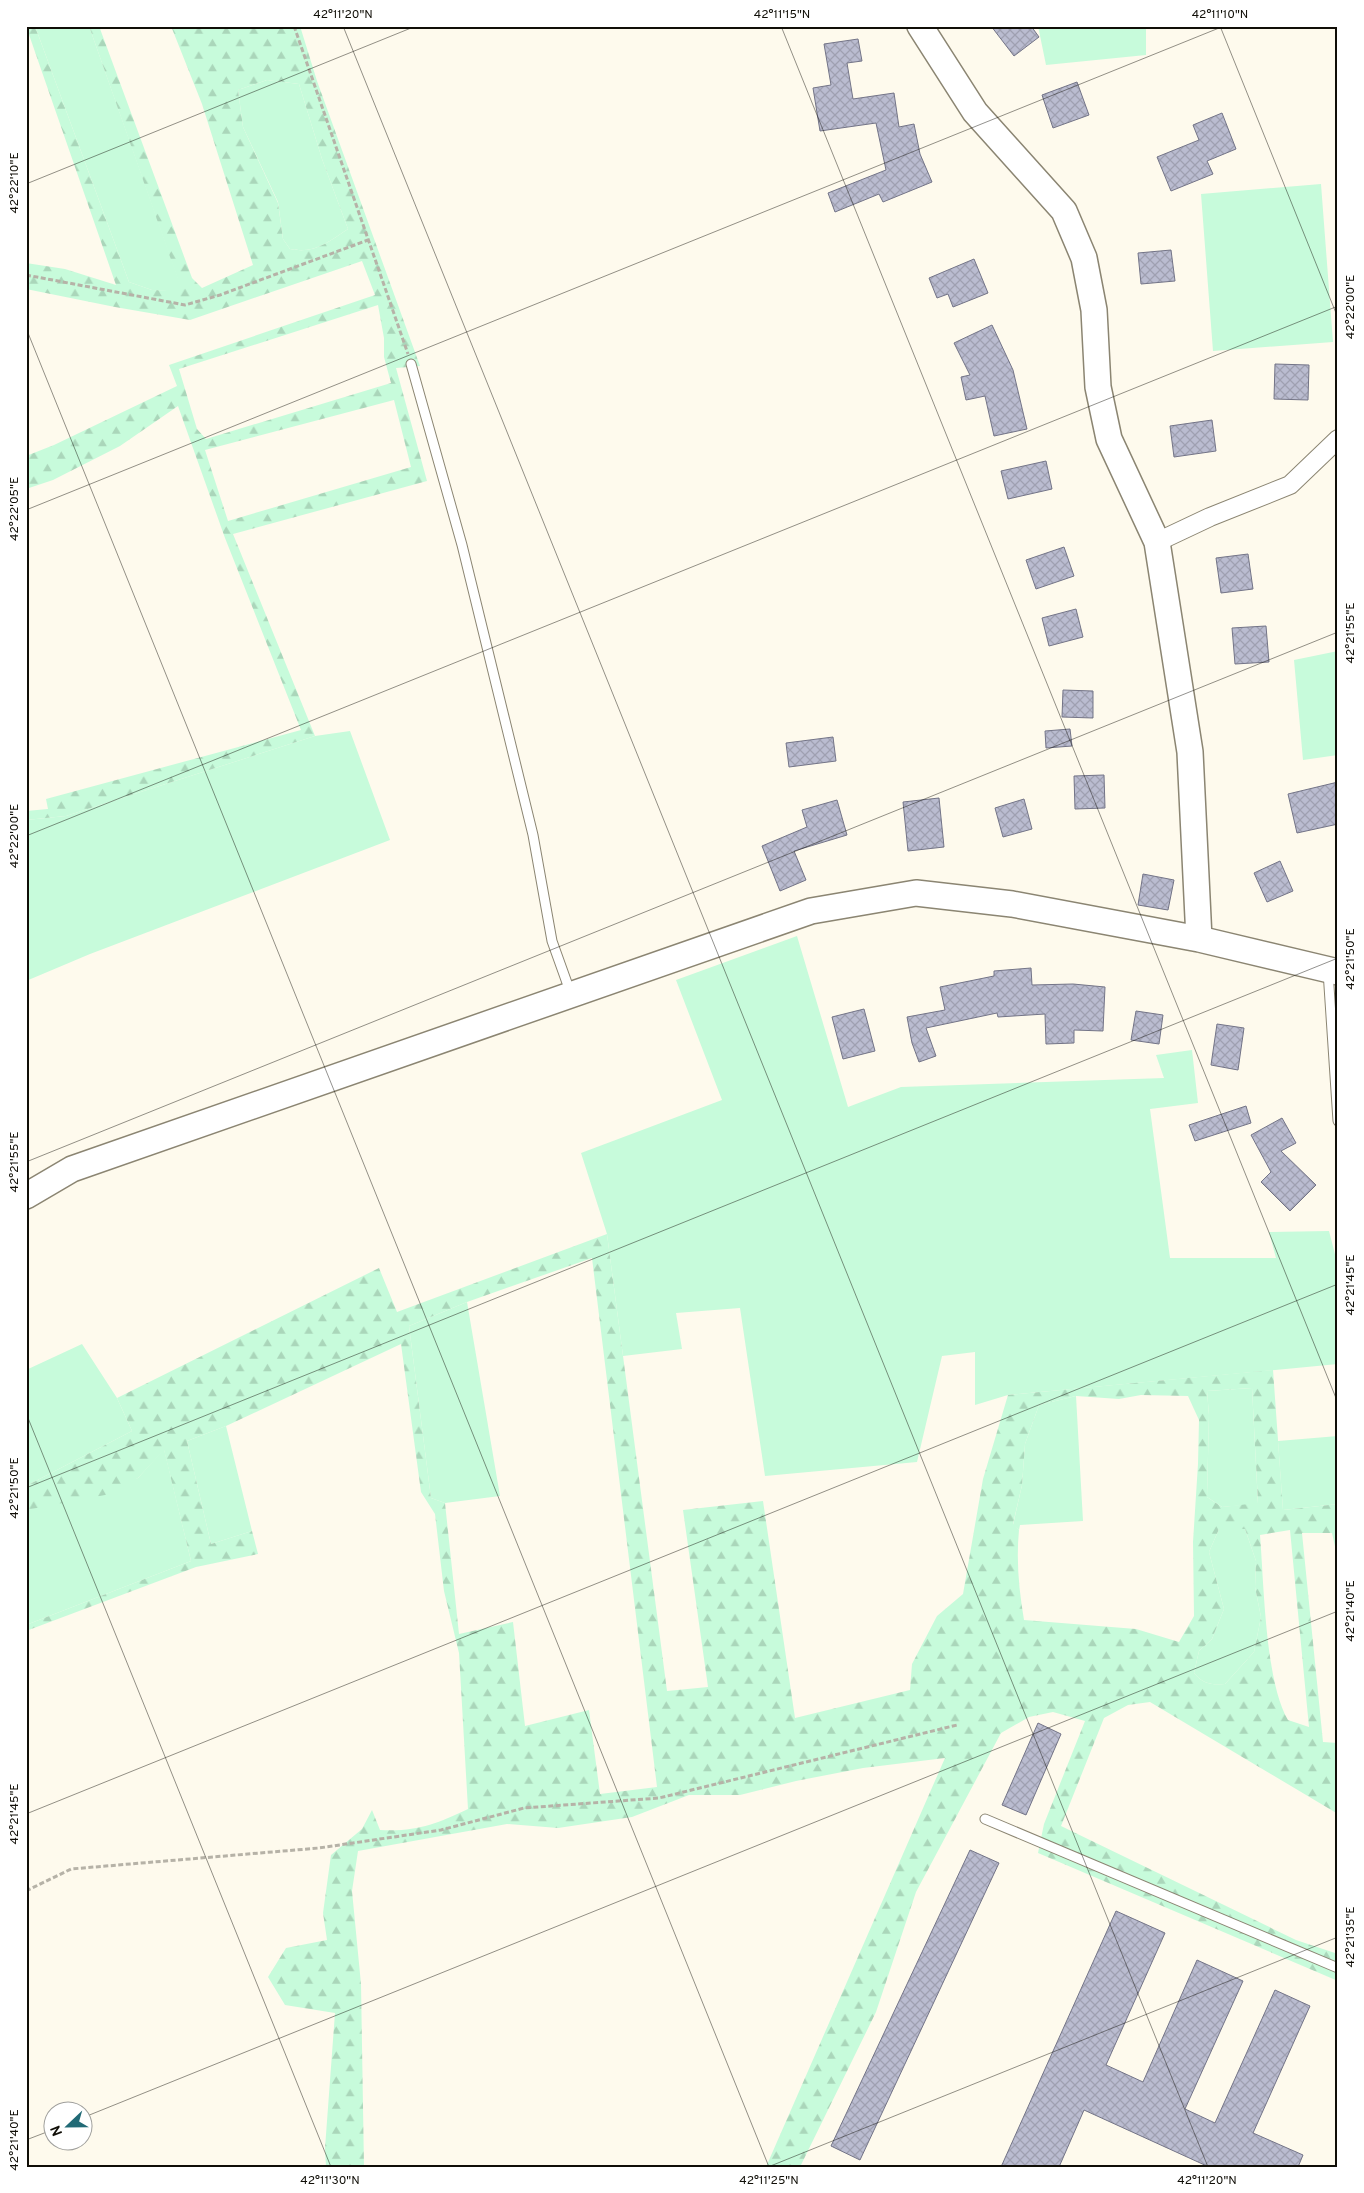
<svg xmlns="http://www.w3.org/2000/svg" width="1364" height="2193" font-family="Overpass,sans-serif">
  <defs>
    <pattern id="forest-firs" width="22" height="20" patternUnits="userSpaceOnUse" patternTransform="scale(1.25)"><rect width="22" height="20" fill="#c7fbdb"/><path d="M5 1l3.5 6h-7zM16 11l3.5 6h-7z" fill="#aad6ba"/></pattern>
    <pattern id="building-cross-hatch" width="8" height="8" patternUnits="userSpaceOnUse" patternTransform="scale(1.25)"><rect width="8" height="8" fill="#babcd0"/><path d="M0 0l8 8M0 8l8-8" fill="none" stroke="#9fa0b1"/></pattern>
  </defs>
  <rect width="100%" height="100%" fill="#fefaed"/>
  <path fill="#c7fbdb" d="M35,26H89L183,292L152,290L129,282Z
    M1038,26H1146V55L1046,65Z
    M267,80L299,84L322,159L348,229C328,242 315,254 290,249L283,239L278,202L243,127L238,90Z
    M1321,184L1333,342L1213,351L1201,194Z
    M1338,651V755L1303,760L1294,660Z
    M350,731L390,840L90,954L26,981V820L66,816L315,736Z
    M797,936L848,1107L901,1087L1164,1078L1156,1055L1192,1050L1198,1103L1150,1109L1170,1258H1276L1269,1232L1329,1231L1338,1266V1364L1008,1395L975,1405V1352L942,1356L917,1462L765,1476L740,1308L676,1313L682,1349L623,1356L607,1234L581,1153L722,1100L676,980Z
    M467,1302L500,1496L445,1503L431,1498L409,1326Z
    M82,1344L117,1398L132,1431L26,1486V1370Z
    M1252,1388L1258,1504L1222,1507L1207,1497L1209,1415L1207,1391Z
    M1076,1396L1083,1521L1020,1525L1019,1530L1013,1525L1022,1485L1025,1444L1039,1405Z
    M226,1426L252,1531L211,1544L187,1441Z
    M1338,1436V1504L1283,1510L1278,1441Z
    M164,1449L191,1561L26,1625V1510L138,1478Z
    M1219,1529H1245L1256,1561L1255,1587L1261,1617L1254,1652L1225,1684C1211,1685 1203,1684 1194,1673L1199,1651L1212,1639L1224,1609L1209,1552Z"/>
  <path fill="url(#forest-firs)" fill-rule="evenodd" d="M26,26H35L129,282L152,290L182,291L89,26H99L192,278L202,288L253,265L202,104L171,26H300L317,81L420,366L396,368L427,481L233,534L315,736L66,816L26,820V811L48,809L46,799L301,730L225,538L178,406L120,446L53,480L26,489V456L54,445L177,386L169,365L375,295L362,261L190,320L115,307L26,289V263L65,269L116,285ZM267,80L299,84L322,159L348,229C328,242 315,254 290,249L283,239L278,203L243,127L238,90ZM378,305L384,338V357L391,383L206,439L197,429L179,369ZM394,400L411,467L228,521L205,450Z
    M607,1234L667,1691L708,1687L683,1510L763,1501L795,1718L910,1690L912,1664L937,1616L963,1594L983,1479L1008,1395L1273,1370L1283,1510L1338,1504V1560L1332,1533H1302L1323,1742L1338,1743V1814L1150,1702L1128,1705L1104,1718L1061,1826L1296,1940L1338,1954V1981L1038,1853L1044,1824L1085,1721L1053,1712L1029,1717L1001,1733L916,1892L876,2012L800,2167H766L945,1758L863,1768L796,1781L740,1795H689L632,1817L558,1828L507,1824L358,1851L352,1891L361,1984L364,2167H326L325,2148L335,2013L285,2005L268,1977L286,1948L327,1940L323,1913L331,1855L362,1829L372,1810L380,1830C417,1832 436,1824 468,1809L459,1653L444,1591L435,1514L421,1492L401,1344L226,1426L187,1441L211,1544L252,1531L258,1554L196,1567L26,1631V1625L191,1561L164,1450L138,1478L105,1495L26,1510V1486L132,1431L117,1398L379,1268L397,1312ZM592,1258L657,1787L600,1794L589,1710L525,1726L513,1622L459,1634L445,1503L431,1498L409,1326L467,1302ZM1252,1388L1258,1503L1222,1507L1207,1497L1209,1415L1207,1391ZM1141,1395L1188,1396L1199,1420L1198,1464L1193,1542L1194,1616L1179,1642L1136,1629L1024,1620C1019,1590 1016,1561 1019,1530L1013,1524L1022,1485L1025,1444L1039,1405L1076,1396L1119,1399ZM1219,1529H1245L1256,1561L1255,1587L1261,1617L1254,1652L1225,1684C1211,1685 1203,1684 1194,1673L1199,1651L1212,1639L1224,1609L1209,1552ZM1290,1530L1309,1727L1288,1720C1265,1681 1264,1583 1260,1535Z"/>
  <path fill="url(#building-cross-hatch)" stroke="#737487" d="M991,26H1031L1039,37L1014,56Z
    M858,39L862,61L847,63L853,99L894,93L899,127L914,124L920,154L932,182L883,202L879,194L835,212L828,193L886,170L876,123L820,131L813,88L831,85L824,44Z
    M1077,82L1089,115L1053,128L1042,95Z
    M1222,113L1236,149L1207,161L1213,174L1171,191L1157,157L1199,140L1193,125Z
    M1171,250L1175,281L1141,284L1138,253Z
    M974,259L988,293L953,307L948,294L937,298L929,278Z
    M992,325L1013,370L1027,429L994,436L985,396L966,400L961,377L970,375L954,343Z
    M1275,364L1309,365L1308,400L1274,399Z
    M1212,420L1216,451L1174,457L1170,426Z
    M1046,461L1052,489L1008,499L1001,471Z
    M1064,547L1074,576L1036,589L1026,560Z
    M1248,554L1253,589L1221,593L1216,558Z
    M1076,609L1083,637L1049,646L1042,618Z
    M1266,626L1269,662L1235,664L1232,628Z
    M1063,690L1093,691V718L1062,717Z
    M1070,729L1072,746L1046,748L1045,731Z
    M833,737L836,761L789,767L786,743Z
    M1104,775L1105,808L1075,809L1074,776Z
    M1338,782V824L1297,833L1288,794Z
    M939,798L944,847L908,851L903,802Z
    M1024,799L1032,829L1003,837L995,808Z
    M837,800L847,835L794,851L806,880L780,891L762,846L807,827L802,810Z
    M1280,861L1293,891L1267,902L1254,873Z
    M1143,874L1174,880L1168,910L1138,905Z
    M1031,968L1032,985L1073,984L1105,987L1103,1031L1074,1030V1043L1046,1044L1045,1014L998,1017L997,1013L926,1028L936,1056L919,1062L912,1043L907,1017L945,1010L940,987L994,976V971Z
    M864,1009L875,1051L843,1059L832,1017Z
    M1136,1011L1163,1015L1159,1044L1131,1040Z
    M1217,1024L1244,1028L1238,1070L1211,1065Z
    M1246,1106L1251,1123L1195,1141L1189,1125Z
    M1282,1118L1296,1143L1281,1151L1316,1185L1290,1211L1261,1182L1271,1172L1251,1135Z
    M1038,1723L1061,1734L1026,1815L1002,1805Z
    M970,1850L999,1863L860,2160L831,2146Z
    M1116,1911L1165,1933L1106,2065L1143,2082L1197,1960L1243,1981L1185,2109L1215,2123L1275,1990L1310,2006L1253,2133L1303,2155L1298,2167H1209L1084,2110L1059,2167H1001Z"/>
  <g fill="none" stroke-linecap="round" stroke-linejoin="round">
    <g stroke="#8b8572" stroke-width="11">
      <path id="lane" d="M411,364L462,545L533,835L552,941L571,994
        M1328,971L1338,1121
        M985,1819L1338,1968"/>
    </g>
    <g stroke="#8b8572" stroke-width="20">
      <path id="street" d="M1157,542L1210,517L1290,485L1338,439"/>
    </g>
    <g stroke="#8b8572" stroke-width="28">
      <path id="secondary" d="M920,26L975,112L1064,211L1084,258L1094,310L1098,387L1109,439L1157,542L1190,752L1199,939
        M26,1196L72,1169L811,911L916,893L1012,904L1199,939L1338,972"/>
    </g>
    <path stroke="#b6b2a7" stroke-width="3" stroke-dasharray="5 2.5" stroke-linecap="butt" d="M294,26L408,354
      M26,275L185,305L220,295L368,240
      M26,1891L71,1869L319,1848L441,1830L524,1808L659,1798L957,1725"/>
    <use href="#lane" stroke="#fff" stroke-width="9"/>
    <use href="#street" stroke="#fff" stroke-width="18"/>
    <use href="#secondary" stroke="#fff" stroke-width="25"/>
  </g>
  <path fill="none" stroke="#100e07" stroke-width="1" stroke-opacity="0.45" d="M343,26L1208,2167M781,26L1338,1403M1220,26L1338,318M26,184L416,26M26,328L769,2167M26,510L1224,26M26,836L1338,306M26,1162L1338,632M26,1413L331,2167M26,1488L1338,958M26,1814L1338,1284M82,2118L1338,1611M26,2140L52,2130M768,2167L1338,1937"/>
  <rect width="1364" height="2193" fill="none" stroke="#ffffff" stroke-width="55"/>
  <g transform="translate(68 2126) rotate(248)"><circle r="24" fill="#ffffff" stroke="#9f9f9c"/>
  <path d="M0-4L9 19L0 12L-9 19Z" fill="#216a76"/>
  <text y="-8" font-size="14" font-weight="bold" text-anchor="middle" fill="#100e07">N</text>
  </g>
  <rect x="28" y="28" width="1308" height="2138" fill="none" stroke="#100e07" stroke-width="2"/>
  <g font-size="12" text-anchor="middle" fill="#100e07">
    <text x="343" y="18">42°11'20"N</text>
    <text x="782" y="18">42°11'15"N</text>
    <text x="1220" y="18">42°11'10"N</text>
    <text transform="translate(14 183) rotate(-90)" y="4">42°22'10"E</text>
    <text transform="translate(1350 307) rotate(-90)" y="4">42°22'00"E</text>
    <text transform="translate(14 509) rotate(-90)" y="4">42°22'05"E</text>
    <text transform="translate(1350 633) rotate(-90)" y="4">42°21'55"E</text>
    <text transform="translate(14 836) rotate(-90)" y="4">42°22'00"E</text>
    <text transform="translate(1350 959) rotate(-90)" y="4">42°21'50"E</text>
    <text transform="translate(14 1162) rotate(-90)" y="4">42°21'55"E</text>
    <text transform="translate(1350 1285) rotate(-90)" y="4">42°21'45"E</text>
    <text transform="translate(14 1488) rotate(-90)" y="4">42°21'50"E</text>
    <text transform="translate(1350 1611) rotate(-90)" y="4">42°21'40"E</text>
    <text transform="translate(14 1814) rotate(-90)" y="4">42°21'45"E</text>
    <text transform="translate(1350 1937) rotate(-90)" y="4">42°21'35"E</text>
    <text transform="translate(14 2140) rotate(-90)" y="4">42°21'40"E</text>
    <text x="330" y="2184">42°11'30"N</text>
    <text x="769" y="2184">42°11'25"N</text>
    <text x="1207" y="2184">42°11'20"N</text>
  </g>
</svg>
